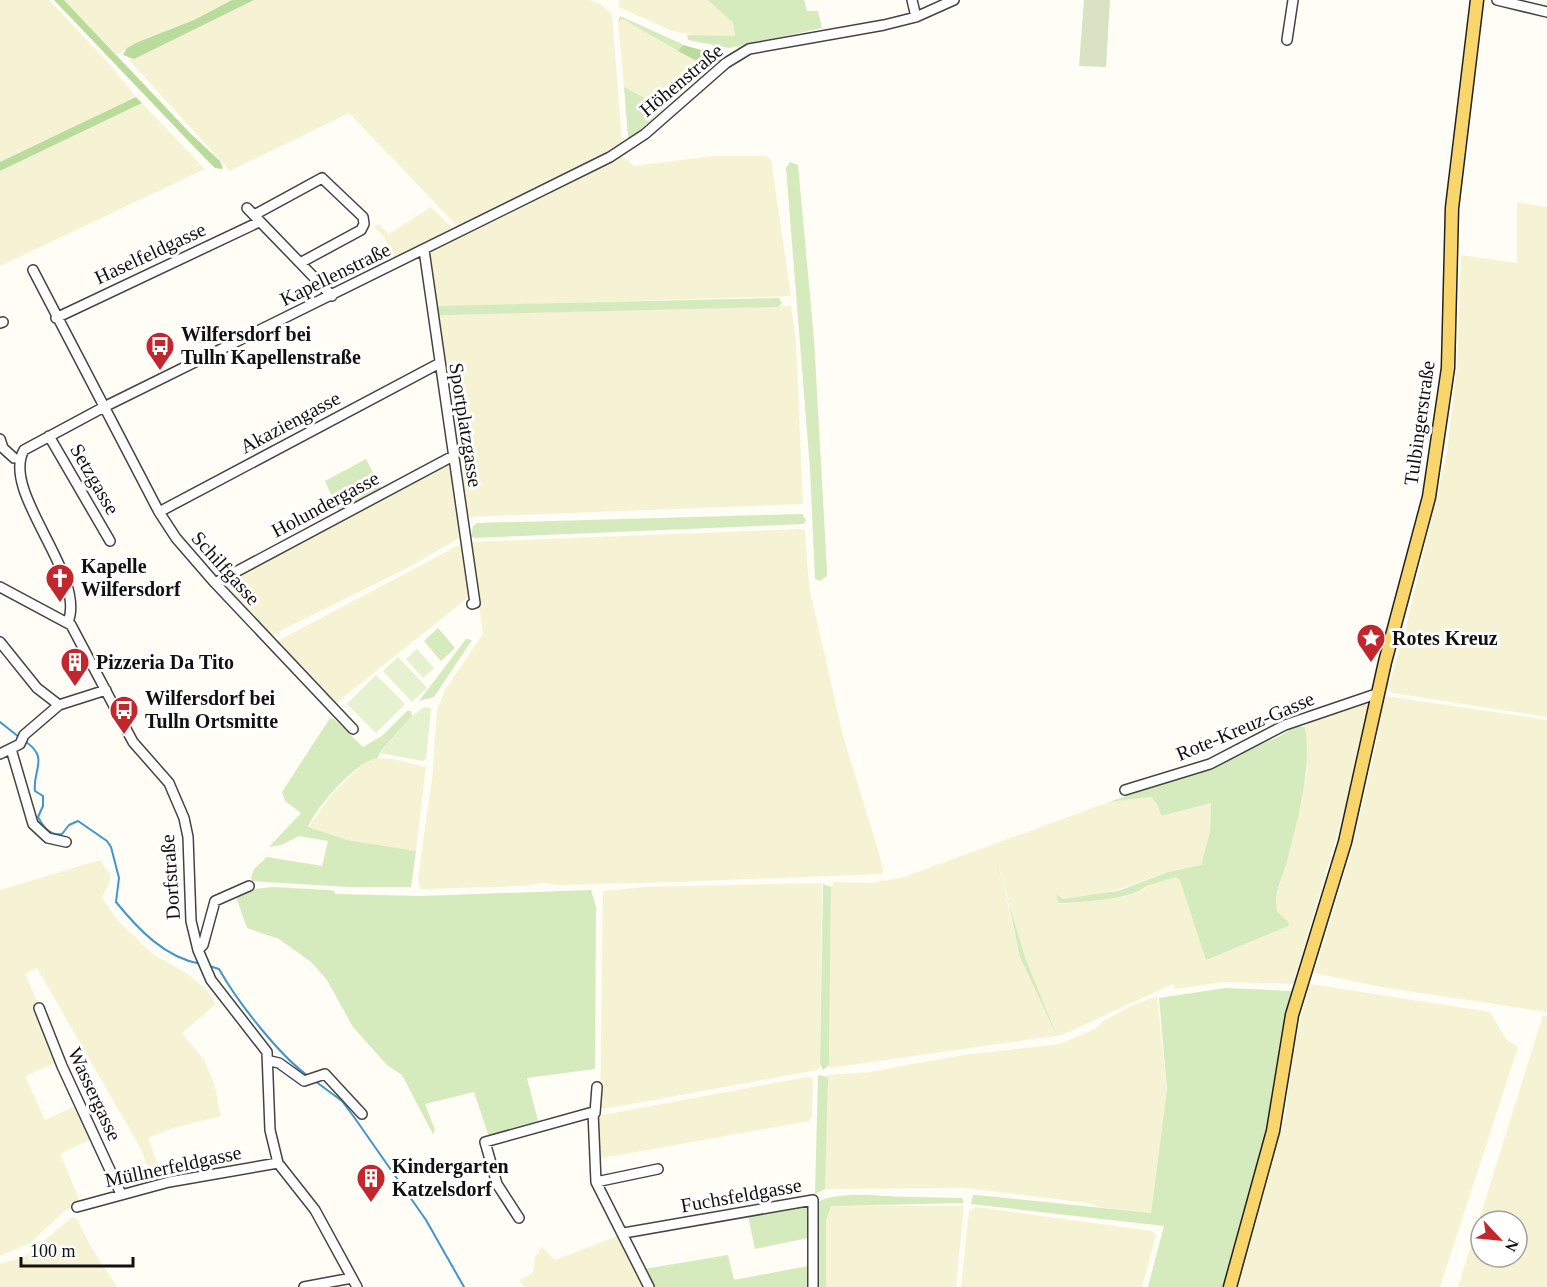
<svg xmlns="http://www.w3.org/2000/svg" width="1547" height="1287" font-family="'Times New Roman',serif">
  <rect width="100%" height="100%" fill="#fffdf5"/>
  <path fill="#f6f3d4" fill-rule="evenodd" d="M0,0H49L111,66L136,97L0,162Z
    M64,0H232L194,20L138,42L117,55Z
    M254,0H590L599,3L612,14L622,142L591,160L457,226L349,113L230,171L129,60Z
    M619,0H708L733,23L735,37L708,38L672,31L619,7Z
    M623,19L708,67L664,108L624,87L618,22Z
    M142,103L205,169L0,266V171Z
    M622,156L634,166L714,156H765L771,159L791,296L437,307L430,254L432,251Z
    M1517,202L1547,207V717L1392,693L1385,687L1390,681L1405,631L1447,452L1457,365L1461,255L1517,263Z
    M431,207L452,228L394,258L384,237L374,227L378,224L389,234Z
    M791,306L796,342L803,504L467,517L439,315Z
    M449,464L461,537L407,568L270,636L222,587V584Z
    M801,529L805,530L809,586L843,736L876,843L883,869L882,874L677,882L561,885L541,883L525,886L421,889L418,882L421,855L432,780L437,710L445,690L483,634L470,542Z
    M459,545L463,546L470,596L336,703L276,642Z
    M1386,696L1547,720V1012L1381,987L1314,973L1351,852L1375,750L1383,697Z
    M1360,703L1367,704L1368,710L1347,801L1293,984L1224,982L1176,989L1173,984L1062,1035L829,1068L831,887L834,882L872,883L904,877L1109,802L1151,797L1158,804L1160,816L1211,803L1210,832L1201,865L1168,872L1101,895L1063,899L1056,895L1059,904L1103,900L1116,896L1124,897L1144,890L1146,886L1175,877L1180,881L1206,959L1289,925L1277,911L1275,904L1307,774L1305,727L1313,720ZM997,860L1026,960L1050,1021L1017,943Z
    M369,758L392,759L426,767L416,851L347,840L308,828L332,794Z
    M100,860L110,874V881L102,898L120,923L153,954L186,973L207,990L216,1004L182,1033L204,1060L214,1083L221,1116L173,1128L148,1138L163,1179L152,1181L141,1149L37,968L25,974L38,1003L32,1007L56,1063L25,1076L45,1120L75,1106L90,1140L60,1154L80,1201L65,1211L30,1243L0,1256V890Z
    M822,883L820,1067L817,1070L604,1109L600,1107L603,891L646,887Z
    M1310,984L1490,1012L1506,1039L1518,1047L1440,1287H1238L1285,1115L1294,1044Z
    M1157,996L1167,1089L1151,1213L1098,1207L1089,1203L964,1188L825,1189L827,1075L870,1072L963,1055L1060,1044L1095,1029L1103,1021L1131,1006Z
    M1543,1015L1547,1016V1287H1458ZM1481,1221H1517V1257H1481Z
    M807,1077L813,1078L812,1117L809,1121L598,1159L599,1119L602,1115Z
    M831,1205L964,1206L956,1287H826V1222Z
    M975,1207L1152,1231L1156,1235L1142,1287H961L969,1211Z
    M72,1217L77,1219L90,1245L117,1287H0V1264L26,1256Z
    M620,1235L644,1287H524L519,1280L533,1273L535,1257L542,1247L555,1260Z"/>
  <path fill="#d5ebbd" d="M708,0H804L807,11H818L822,28L729,48L688,40L687,35L735,36L733,23Z
    M620,16L682,44L683,45L678,51L623,19L618,22Z
    M624,87L664,108L629,140L628,137Z
    M790,162L798,165L814,339L827,571V576L820,581L815,579L810,469L786,168Z
    M779,298L782,303L778,307L448,315H439L436,310L438,306Z
    M366,459L382,490L339,512L325,481Z
    M802,514L806,520L804,524L474,538L471,536L473,526L477,523Z
    M438,628L455,648L441,661L424,641Z
    M466,639L472,640L434,697L419,701Z
    M407,711H411L412,716L380,752L378,758C358,759 315,808 308,827L347,840L416,851L411,887H348L252,881L251,878L254,869L267,857L322,866L328,841L299,836L281,845L269,847L301,813L285,801L282,792L330,718L334,719L363,747L382,736Z
    M1296,726L1305,727C1312,772 1298,816 1287,861C1283,877 1273,894 1277,911L1289,923L1288,926L1206,960L1180,881L1176,877L1146,886C1136,899 1076,903 1058,903L1056,894L1063,899L1118,891L1168,872L1201,865L1210,832L1211,803L1161,816L1157,804L1151,797L1109,802L1215,765L1280,736Z
    M991,843L1026,960L1057,1036L1020,957L1009,905Z
    M823,884L831,887L829,1065L823,1070L820,1064Z
    M273,887L329,890L334,891L335,894L421,896L591,890L596,907L595,1069L527,1078L538,1121L489,1137L474,1092L425,1104L435,1130L433,1134L402,1075L387,1065L353,1027L327,980L311,962L279,939L247,928L236,897L255,889Z
    M1225,988L1292,991L1285,1017L1268,1124L1224,1287H1148L1164,1226L971,1204L973,1195H977L1151,1213L1167,1089L1159,998Z
    M818,1075L828,1077L825,1189L815,1194Z
    M914,1197L962,1198L964,1203L831,1206L826,1221V1287H815L818,1202C838,1190 889,1197 914,1197Z
    M805,1205L809,1208L808,1238L755,1249L748,1215Z
    M728,1255L734,1280L808,1266L810,1287H653L644,1269Z"/>
  <path fill="#b9dc9c" d="M54,0H64L190,133L220,161L223,169L215,168L199,152Z
    M232,0H254L134,59L123,55L127,48L138,42L194,20Z
    M683,45L724,56L717,64L708,67L678,51Z
    M136,97L142,103L0,171V162Z"/>
  <path fill="#d9e3c4" d="M1084,0H1110L1106,67L1079,66Z"/>
  <path fill="#e6f2cf" d="M417,649L434,668L423,678L406,659Z
    M398,657L427,688L412,702L383,671Z
    M376,675L405,704L376,733L347,704Z
    M424,707L431,708L426,759L423,761L380,753L412,716Z"/>
  <g fill="none" stroke-linecap="round" stroke-linejoin="round">
    <path stroke="#3f96cf" stroke-width="2" d="M0,722L19,737
      M23,740C51,757 32,770 35,791L43,796V806L38,817C44,828 50,836 62,834L69,825L78,821L107,841L111,847L119,878L116,902C138,929 165,958 201,964
      M206,965L219,969C237,1001 278,1054 308,1076
      M315,1081L342,1101L354,1117L426,1220L464,1287"/>
    <g stroke="#444" stroke-width="12">
      <path id="minor" d="M912,0L916,17
        M1497,0L1547,12
        M1287,40L1293,0
        M247,208L332,296
        M254,215L322,178L363,217L364,224L361,230L300,263
        M424,250L475,603L472,604
        M33,270L159,512L176,538L215,583L353,729
        M56,318L259,222
        M0,323L3,322
        M49,436L110,541
        M0,439L3,448L14,458
        M159,512L438,364
        M215,583L453,456
        M0,587L71,625L133,742L169,783L184,818L188,837L191,921L198,950L211,980L267,1052L270,1130L278,1163L315,1210L357,1287
        M68,622C87,575 0,492 24,450L104,407L610,157L645,134L726,63L749,49L884,25L916,17L954,0
        M0,642L37,688L59,705L106,690
        M11,749L33,824L48,838L66,842
        M0,754L20,744L24,735L59,705
        M1125,790L1210,764L1285,725L1379,693
        M198,950L203,945L215,901L249,886
        M39,1008L62,1066L121,1194
        M270,1061L279,1063L304,1081L325,1074L362,1114
        M597,1087L595,1113L593,1112L596,1182L649,1287
        M596,1182L658,1169
        M77,1207L169,1182L278,1163
        M519,1218L497,1184L485,1142L593,1112
        M624,1233L813,1200V1287
        M304,1287L352,1278"/>
    </g>
    <g stroke="#222" stroke-width="15">
      <path id="major" d="M1230,1287L1273,1131L1292,1015L1345,842L1385,662L1429,497L1448,368L1452,208L1477,0"/>
    </g>
    <use href="#minor" stroke="#fff" stroke-width="9"/>
    <use href="#major" stroke="#f9d66b" stroke-width="12"/>
  </g>
  <defs>
    <g id="bus-pin" transform="scale(1.5)"><path d="M0 17L-7.5 6A9.5 9.5 0 1 1 7.5 6Z" fill="#c4262e" stroke="#fff"/><path d="M-5-6H5V4H4V6H2V4H-2V6H-4V4H-5ZM-3.5-4V0h7V-4ZM-3.5 1.2v1.5H-2V1.2ZM2 1.2v1.5H3.5V1.2Z" fill="#fff"/></g>
    <g id="church-pin" transform="scale(1.5)"><path d="M0 17L-7.5 6A9.5 9.5 0 1 1 7.5 6Z" fill="#c4262e" stroke="#fff"/><path d="M-1.2-6h2.4v3.5h3.3v2.4h-3.3V6h-2.4V-.1h-3.3v-2.4h3.3Z" fill="#fff"/></g>
    <g id="sight-pin" transform="scale(1.5)"><path d="M0 17L-7.5 6A9.5 9.5 0 1 1 7.5 6Z" fill="#c4262e" stroke="#fff"/><path d="M0-6L1.8-2.2L6-1.7L2.9 1.2L3.7 5.4L0 3.3L-3.7 5.4L-2.9 1.2L-6-1.7L-1.8-2.2Z" fill="#fff"/></g>
    <g id="building-pin" transform="scale(1.5)"><path d="M0 17L-7.5 6A9.5 9.5 0 1 1 7.5 6Z" fill="#c4262e" stroke="#fff"/><path d="M-4-6H4V6H1V3H-1V6H-4ZM-2.5-4.3h1.7v1.8h-1.7ZM.8-4.3h1.7v1.8H.8ZM-2.5-1h1.7V.8h-1.7ZM.8-1h1.7V.8H.8Z" fill="#fff"/></g>
  </defs>
  <g fill-rule="evenodd">
    <use href="#bus-pin" x="160" y="346"/>
    <use href="#church-pin" x="60" y="578"/>
    <use href="#sight-pin" x="1371" y="638"/>
    <use href="#building-pin" x="75" y="662"/>
    <use href="#bus-pin" x="124" y="710"/>
    <use href="#building-pin" x="371" y="1178"/>
  </g>
  <g text-anchor="middle" stroke-width="6" stroke-linejoin="round" paint-order="stroke">
    <g font-size="20" fill="#111" stroke="#fff">
      <text transform="translate(681 80) rotate(-40)" y="7">Höhenstraße</text>
      <text transform="translate(150 253) rotate(-25)" y="7">Haselfeldgasse</text>
      <text transform="translate(335 274) rotate(-26)" y="7">Kapellenstraße</text>
      <text transform="translate(290 422) rotate(-28)" y="7">Akaziengasse</text>
      <text transform="translate(1419 423) rotate(-82)" y="7">Tulbingerstraße</text>
      <text transform="translate(466 425) rotate(81)" y="7">Sportplatzgasse</text>
      <text transform="translate(95 479) rotate(60)" y="7">Setzgasse</text>
      <text transform="translate(325 504) rotate(-28)" y="7">Holundergasse</text>
      <text transform="translate(226 568) rotate(48)" y="7">Schilfgasse</text>
      <text transform="translate(1245 726) rotate(-23)" y="7">Rote-Kreuz-Gasse</text>
      <text transform="translate(170 877) rotate(-94)" y="7">Dorfstraße</text>
      <text transform="translate(95 1094) rotate(65)" y="7">Wassergasse</text>
      <text transform="translate(173 1166) rotate(-12)" y="7">Müllnerfeldgasse</text>
      <text transform="translate(741 1195) rotate(-10)" y="7">Fuchsfeldgasse</text>
    </g>
    <g font-size="20" font-weight="bold" fill="#111" stroke="#fff" text-anchor="start">
      <text x="181" y="341">Wilfersdorf bei<tspan x="181" dy="23">Tulln Kapellenstraße</tspan></text>
      <text x="81" y="573">Kapelle<tspan x="81" dy="23">Wilfersdorf</tspan></text>
      <text x="1392" y="645">Rotes Kreuz</text>
      <text x="96" y="669">Pizzeria Da Tito</text>
      <text x="145" y="705">Wilfersdorf bei<tspan x="145" dy="23">Tulln Ortsmitte</tspan></text>
      <text x="392" y="1173">Kindergarten<tspan x="392" dy="23">Katzelsdorf</tspan></text>
    </g>
  </g>
  <g transform="translate(1499 1239) rotate(116)"><circle r="28" fill="#ffffff" stroke="#a0a0a0" stroke-width="1.5"/>
  <path d="M0-4.5L10 22L0 15L-10 22Z" fill="#c4262e"/>
  <text y="-9" font-size="16" font-weight="bold" text-anchor="middle" fill="#111111">N</text>
  </g>
  <path d="M21 1257v9h112v-9" fill="none" stroke="#111111" stroke-width="3"/>
  <text x="30" y="1257" font-size="18" fill="#111111" stroke="#ffffff" stroke-width="4.5" paint-order="stroke">100 m</text>
</svg>
